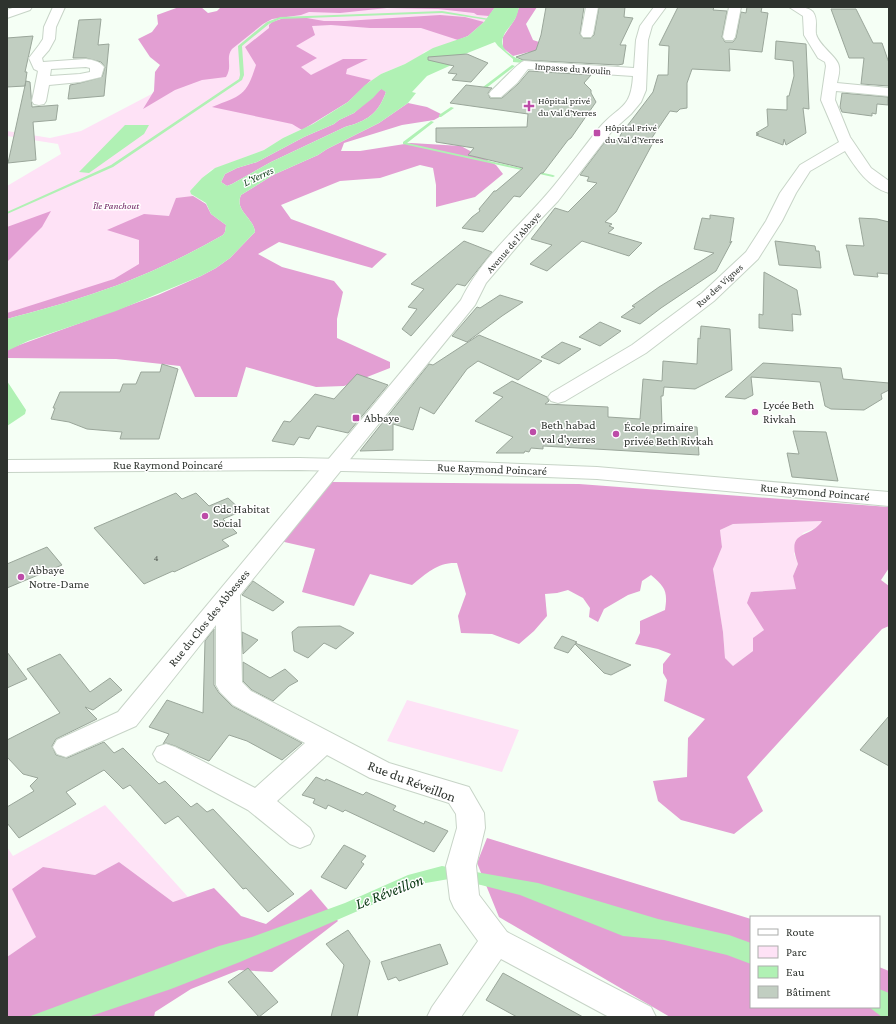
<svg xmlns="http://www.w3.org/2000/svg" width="896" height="1024" font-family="'Crimson Pro',serif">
  <rect width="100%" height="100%" fill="#f5fff5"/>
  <path fill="#fee2f6" d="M242,7H496C483,34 450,43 424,52L421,56L405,64L381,74L354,96L313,124L283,138L264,150L211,170L190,191L193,196L200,199L211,214L226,225L225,232L93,294L7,319V186L61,154L58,144L7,136V131L50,138L81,131L228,54L232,49L262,24Z
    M822,521L818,527L803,533L794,554L798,564L793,576L797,589L751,592L764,630L753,651L733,666L725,658L723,632L713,569L722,547L720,530L733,524Z
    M407,700L519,730L502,772L387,741Z
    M105,805L188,897L173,902L119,862L95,875L43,867L36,937L7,957V847L13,856Z"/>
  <path fill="#e39fd3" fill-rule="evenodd" d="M179,7H201L208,13L217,11L221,7H495L489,16L477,15L474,13L438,9L387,8L340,13L309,12L301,15L272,19L263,24L232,49C225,58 233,66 226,77L202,80L175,90L143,109L154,91L155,72L160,65L150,57L138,39L152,32L158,24L157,15Z
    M519,7H537L526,24L533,40L548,45L539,56L529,52L513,56L503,48V37L515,19Z
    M440,15L465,17L484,22L468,36L458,40L421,28H370L331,25L312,26L315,35L296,46L317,58L301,67L311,75L343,59H368L347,69L346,74L371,80L348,102L302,130L292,124L212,107C241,95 246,97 256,65L245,47L269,28V25L272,22L284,18L301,17L324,21H345Z
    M382,88L386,92C378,114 367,121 345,127L271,162L232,184L227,186L221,182L225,174L237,168L257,162L304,137L334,124L339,120L354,113Z
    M408,103L427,107L443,115L434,120L402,125L344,143L341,151H360L411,143L461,146L496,165L503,174L475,197L436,207V185L433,168L420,165L380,178L340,181L281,205L291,219L387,254L372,268L279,242L258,254L282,267L334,281L343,292L337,319V338L390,362V368L344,386L316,387L246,367L237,397H195L180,366L116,359L7,358V351L11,348L158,295L201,276L216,268L230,258L255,232C254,218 234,211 241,195L273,175L318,155L327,149L379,123Z
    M193,196L206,204L211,214L226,225L225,232L223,235C181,259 138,279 92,294C64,304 35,311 7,319V313L114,279L139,264V240L107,230L144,214L169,216L176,198Z
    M51,211L42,227L7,262V227Z
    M332,482L579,484L889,507V568L881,580L889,586V626L882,629L747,777L763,811L734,834L681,820L658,801L653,781L687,777L688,738L705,719L664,701L667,680L663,673V664L671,654L658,649L635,644L640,633V621L665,610C668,591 665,587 651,575L642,581L640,591L628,595L604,609L598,622L589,617L590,608L583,598L568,590L557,593L545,594L547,616L534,631L519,644L492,634L461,633L458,616L466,594L457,563C438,562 427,573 412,585L370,574L354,606L302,592L315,549L280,541ZM822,521C810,540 785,528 798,564L793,576L796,589L751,592L747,603L764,630L753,638V651L733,666L725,658L723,632L713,569L722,547L720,530L733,524Z
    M487,838L751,919V1007H879V967L889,971V1017H670L499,917L477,863Z
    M119,862L173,902L214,888L241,916L266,924L311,889L338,921L272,972L239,970L191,989L155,1012L154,1017H7V957L36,937L12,889L43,867L95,875Z"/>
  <path fill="#b0f1b4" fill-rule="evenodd" d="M495,7H519C518,11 517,16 515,19C512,25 506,30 504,35C497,49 513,58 525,61L524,63L513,62V59L498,46L495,42L465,54L456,63L427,76L412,92L416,93L408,103L379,123L327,149L318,155L273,175L241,195C234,211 254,218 255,232L230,258L216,268L201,276L116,311L28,341L7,351V319C35,311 64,304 92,294C138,279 181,259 223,235L225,232L226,225L211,214L206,203L191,194L190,191L202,178L215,168L264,150L283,138L313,124L348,102L365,85L381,74L405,64L433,48L468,36L484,22ZM381,89L386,92C378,114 367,121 345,127L271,162L232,184L227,186L221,182L225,174L237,168L257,162L304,137L334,124L339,120L354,113L373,98Z
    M125,125H149L144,134L89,173L79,172Z
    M7,381L26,410L25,414L7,426Z
    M442,866L538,883L658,919L729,935L751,943V964L727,955L664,940L623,936L520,895L481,885L449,879L420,884L240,962L171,989L88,1017H28L219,946L252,937L345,903L408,875Z
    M879,989L889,993V1017H882L869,1007H879Z"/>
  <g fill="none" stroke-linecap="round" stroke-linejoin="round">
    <path fill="#b0f1b4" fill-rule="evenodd" d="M442,11L496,20L494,21L442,13L280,19L269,24L242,46L244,75L242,80L113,167L7,214V212L111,165L239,79L240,75L238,46L267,22L280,17Z
      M512,65L515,66L485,89H483V87Z
      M451,107L454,108L441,117H439V115Z
      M431,121L434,122L407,143L553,175L555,176L553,177L403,144V142Z"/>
  </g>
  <path fill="#c1cec1" stroke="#9aa69a" d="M546,7H584L580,34L583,38H591L594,35L599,7H625L624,17L633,18L620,45H626L623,64L618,65L523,60L516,57L536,50L541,35Z
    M678,7H714L713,10L727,11L722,37L725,42H733L736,38L741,12L746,13L747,7H762L761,12L768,13L762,52L729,49L730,71L692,69L687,83V108L680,109L677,112L670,111L651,139H655L616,212L605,222L612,224L609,226L614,228L608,233L642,243L629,256L582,241L547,271L530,264L552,245L531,239L555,208L568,212L597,183L587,181L589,177L580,175L604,143H607L611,139L618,141L621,134L653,92L658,75H668L669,46L659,45Z
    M831,9H856L873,43H882L889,63V86L861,84L864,58H849Z
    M101,19L98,45L109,44L104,96L68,99L70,85L80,83L102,77L105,67L101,62L86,58H73L79,20Z
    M33,36L25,72H27L25,86L7,87V38Z
    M776,41L806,44L809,109L803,108L806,133L786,145L784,139L783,145L756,135L759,134L756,133L768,126L767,109L787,110V96H789L794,76L793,61L775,59Z
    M467,54L488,63L471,82L452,80L457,74L448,73L454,66L428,60V57Z
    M529,71L591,75L584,83L591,90V93L596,102L571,138L568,140L543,173H541L520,197L514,196L483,232L462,228L472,217L480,211L479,209L494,191H496L523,168L468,155L474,148L436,142V128L527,127L528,114L450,103L466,85L492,88L488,93L490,98H502L518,84Z
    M26,81L30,82L32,107L58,105L56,120L33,122L36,160L8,163Z
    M842,93L888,97V105L877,104L876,114L872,113V116L842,112L840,107Z
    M710,215L734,218L730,243L732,241L716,271L661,308L640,324L621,317L635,307L632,306L659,287L714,253L694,249L702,218L710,219Z
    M859,218L877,219L889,222V274L877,273L878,277L854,275L846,245L864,246Z
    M464,241L492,252L465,286L457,284L411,336L402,329L417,309L408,307L424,289L411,284Z
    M775,241L815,246L816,251H819L821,268L779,265Z
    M764,272L797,290L801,315L792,314L793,331L759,328V314L763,315Z
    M500,295L523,302L502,316L467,342L452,336L477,307L480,308Z
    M600,322L621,331L600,346L579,337Z
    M701,326L730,329L732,370L695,389L664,387L663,396H661L662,425L697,427L699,455L543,446V449L531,448L529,452L525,451L524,453H496L513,437L475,421L503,397L493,393L512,381L547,397L549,401L545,404L608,407V417L640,419L643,379L662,381L663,361L697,364L698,338L700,339Z
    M479,335L542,361L518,380L478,361L467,369L434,414L420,407L413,430L393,424V450L360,451L429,364L433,365Z
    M562,342L581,349L559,364L541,357Z
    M763,363L841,368L843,379L889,383V390L881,394L882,399L864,410L831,409L825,406L820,382L751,377L753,395L745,399L725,397Z
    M162,364L178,369L159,439H120L122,432L87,429L69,422L51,419L55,408H53L60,392H120L123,384H136L141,372H160Z
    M357,374L388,385L348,433L317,426L309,439L299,437L294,445L272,441L284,421L290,422L315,394L334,399Z
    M793,431L826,432L838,481L792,477L787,453L799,454Z
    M176,493L182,499L196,493L209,506L228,498L242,511L223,519L237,533L222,540L229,546L174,572L173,571L144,584L94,528Z
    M47,547L62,565L7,588V564Z
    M253,581L284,602L273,611L242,595Z
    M340,626L354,633L336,649L324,643L308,658L294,651L292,632L298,627Z
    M214,629V685L219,693L232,706L302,743L282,760L247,741L229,735L209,761L175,746L166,743L163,744L169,734L149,727L167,700L203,713L205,641Z
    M242,632L258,640L243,654Z
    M562,636L577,642L575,643L631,665L611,675L604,673L575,644L568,653L554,648Z
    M7,652L27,679L7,688Z
    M60,654L90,692L110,678L122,690L93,710L85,707L97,719L56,739L52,746L56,755L67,758L104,742L114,753L123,748L159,784L165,781L191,807L197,803L207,812L213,809L294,894L268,912L246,888L243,889L178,816L165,824L130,785L123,789L104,770L66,792L76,804L19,838L7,823V807L34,791L30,786L38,778L23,774L7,757V740L60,713L27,669Z
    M243,662L270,678L285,669L298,681L289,686L273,701L252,690L243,681Z
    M889,716V766L860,750Z
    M316,777L325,781L326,779L363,795L366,792L396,806L393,810L424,824L425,821L448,831L434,852L345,810L343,812L328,805L326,809L313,803L315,799L302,795Z
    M344,845L366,856L361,862L364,864L346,889L321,877Z
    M348,930L370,961L357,1017H331L344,965L326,944Z
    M440,944L448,964L399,981L396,977L388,980L381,962Z
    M248,968L278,1002L259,1017L228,982Z
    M503,973L583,1017H517L486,1000Z"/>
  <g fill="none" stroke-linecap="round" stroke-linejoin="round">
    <g stroke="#c7d4c7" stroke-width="2">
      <path id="minor" d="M15,7H32L30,10L7,18V10Z
        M53,7H65L56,27L55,39L49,50L42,58L43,62L86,59C93,60 99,61 104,67L101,77L80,82L49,85L46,101L44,104L39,105L34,104L32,101L38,71L34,69L29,58L39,45L43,39L44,27ZM86,67L90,68V72L80,74L50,76L51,69Z
        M586,7H598L593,34L591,37H583L581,34Z
        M654,7H666L652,26L648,40L646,90L641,102L631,114L612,131L558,201L537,223L486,283L475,305L240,595L242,682L251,691L389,763L469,787L484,813L485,828L476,866L479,895L507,932L651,1007L656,1017H609L501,959L461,1017H427L432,1007L478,941L454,908L450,899L446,866L457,828L456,814L449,803L370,778L327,755L277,801L310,828L314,836L310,844L300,848L290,844L248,810L157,761L153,754L157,747L166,744L175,747L255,788L305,743L233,705L220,692L216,685V625L136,726L66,757L57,754L53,747L57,740L118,712L461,300C481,258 518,228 547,194C566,172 582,149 600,127C619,105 631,110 633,76L528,69L517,83L501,97H491L489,94L491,91C498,85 519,62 524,61L634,68L636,40L640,26Z
        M729,7H741L735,37L733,40H725L723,37Z
        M789,7C797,7 807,6 813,12C818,19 815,27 816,34C819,46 839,58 839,67C840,72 838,78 837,83L889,88V96L836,91L835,100L850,137L871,168L889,181V193C868,187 856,168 845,151L810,171L796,193L782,221L758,259L714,301L646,353L565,401L558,403L551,401L548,397L551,393L632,345L702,293L746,252L766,221L780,193L800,165L839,142L821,100L826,66L825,62L818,58L804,35L803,16Z"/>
    </g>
    <g stroke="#c7d4c7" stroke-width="2">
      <path id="major" d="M299,458L472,462L597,467L889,492V506L597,479L472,474L299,470L7,472V460Z"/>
    </g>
    <use href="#minor" fill="#fff" fill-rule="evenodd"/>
    <use href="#major" fill="#fff" fill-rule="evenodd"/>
  </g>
  <g fill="#bd4ca8" stroke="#fff" stroke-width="1.5">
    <path d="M527 100h4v4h4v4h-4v4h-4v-4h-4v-4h4z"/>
    <rect x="593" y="129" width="8" height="8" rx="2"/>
    <circle cx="755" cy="412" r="4"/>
    <rect x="352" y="414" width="8" height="8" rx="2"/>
    <circle cx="533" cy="432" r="4"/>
    <circle cx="616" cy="434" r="4"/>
    <circle cx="205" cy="516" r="4"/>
    <circle cx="21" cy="577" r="4"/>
  </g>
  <g text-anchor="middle" stroke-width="3" stroke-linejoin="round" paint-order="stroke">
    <g font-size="10" fill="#2e332e" stroke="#fff">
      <text transform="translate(573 68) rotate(4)" y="4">Impasse du Moulin</text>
      <text transform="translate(513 242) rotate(-49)" y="4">Avenue de l'Abbaye</text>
      <text transform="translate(719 285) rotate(-42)" y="4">Rue des Vignes</text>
    </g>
    <g font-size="10" fill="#2e332e" stroke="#fff" text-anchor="start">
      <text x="538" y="104">Hôpital privé<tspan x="538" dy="12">du Val d'Yerres</tspan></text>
      <text x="605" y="131">Hôpital Privé<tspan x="605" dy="12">du Val d'Yerres</tspan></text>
    </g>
    <g font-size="10" font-style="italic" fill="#6c1f5f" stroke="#fff">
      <text x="116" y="209">Île Panchout</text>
    </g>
    <g font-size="10" fill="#535a53">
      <text x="156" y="561">4</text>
    </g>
    <g font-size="11" font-style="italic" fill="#0a3813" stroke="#fff">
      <text transform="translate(258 176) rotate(-25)" y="4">L'Yerres</text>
    </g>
    <g font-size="12" fill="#2e332e" stroke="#fff" text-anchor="start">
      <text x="763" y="409">Lycée Beth<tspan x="763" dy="14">Rivkah</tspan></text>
      <text x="364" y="422">Abbaye</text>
      <text x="541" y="429">Beth habad<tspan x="541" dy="14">val d'yerres</tspan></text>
      <text x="624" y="431">École primaire<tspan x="624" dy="14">privée Beth Rivkah</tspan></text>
      <text x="213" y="513">Cdc Habitat<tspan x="213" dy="14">Social</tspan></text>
      <text x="29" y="574">Abbaye<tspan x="29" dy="14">Notre-Dame</tspan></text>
    </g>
    <g font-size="12" fill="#2e332e" stroke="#fff">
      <text x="168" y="469">Rue Raymond Poincaré</text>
      <text transform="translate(492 469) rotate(2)" y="4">Rue Raymond Poincaré</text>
      <text transform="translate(815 492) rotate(5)" y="4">Rue Raymond Poincaré</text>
      <text transform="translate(209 618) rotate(-51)" y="4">Rue du Clos des Abbesses</text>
    </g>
    <g font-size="14" fill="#2e332e" stroke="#fff">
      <text transform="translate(412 781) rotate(21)" y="5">Rue du Réveillon</text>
    </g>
    <g font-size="16" font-style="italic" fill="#0a3813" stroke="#fff">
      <text transform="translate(389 891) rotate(-21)" y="6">Le Réveillon</text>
    </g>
  </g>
  <rect width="896" height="1024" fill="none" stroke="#2e332e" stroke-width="16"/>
  <rect x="750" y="916" width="130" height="92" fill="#ffffff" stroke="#abadab"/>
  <rect x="758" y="929" width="20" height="6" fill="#ffffff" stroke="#abadab"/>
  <text x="786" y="936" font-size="12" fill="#2e332e">Route</text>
  <rect x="758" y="946" width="20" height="12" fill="#fee2f6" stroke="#abadab"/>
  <text x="786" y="956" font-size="12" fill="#2e332e">Parc</text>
  <rect x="758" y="966" width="20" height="12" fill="#b0f1b4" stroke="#abadab"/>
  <text x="786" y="976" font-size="12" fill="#2e332e">Eau</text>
  <rect x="758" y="986" width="20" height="12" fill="#c1cec1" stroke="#abadab"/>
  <text x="786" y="996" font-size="12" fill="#2e332e">Bâtiment</text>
</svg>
